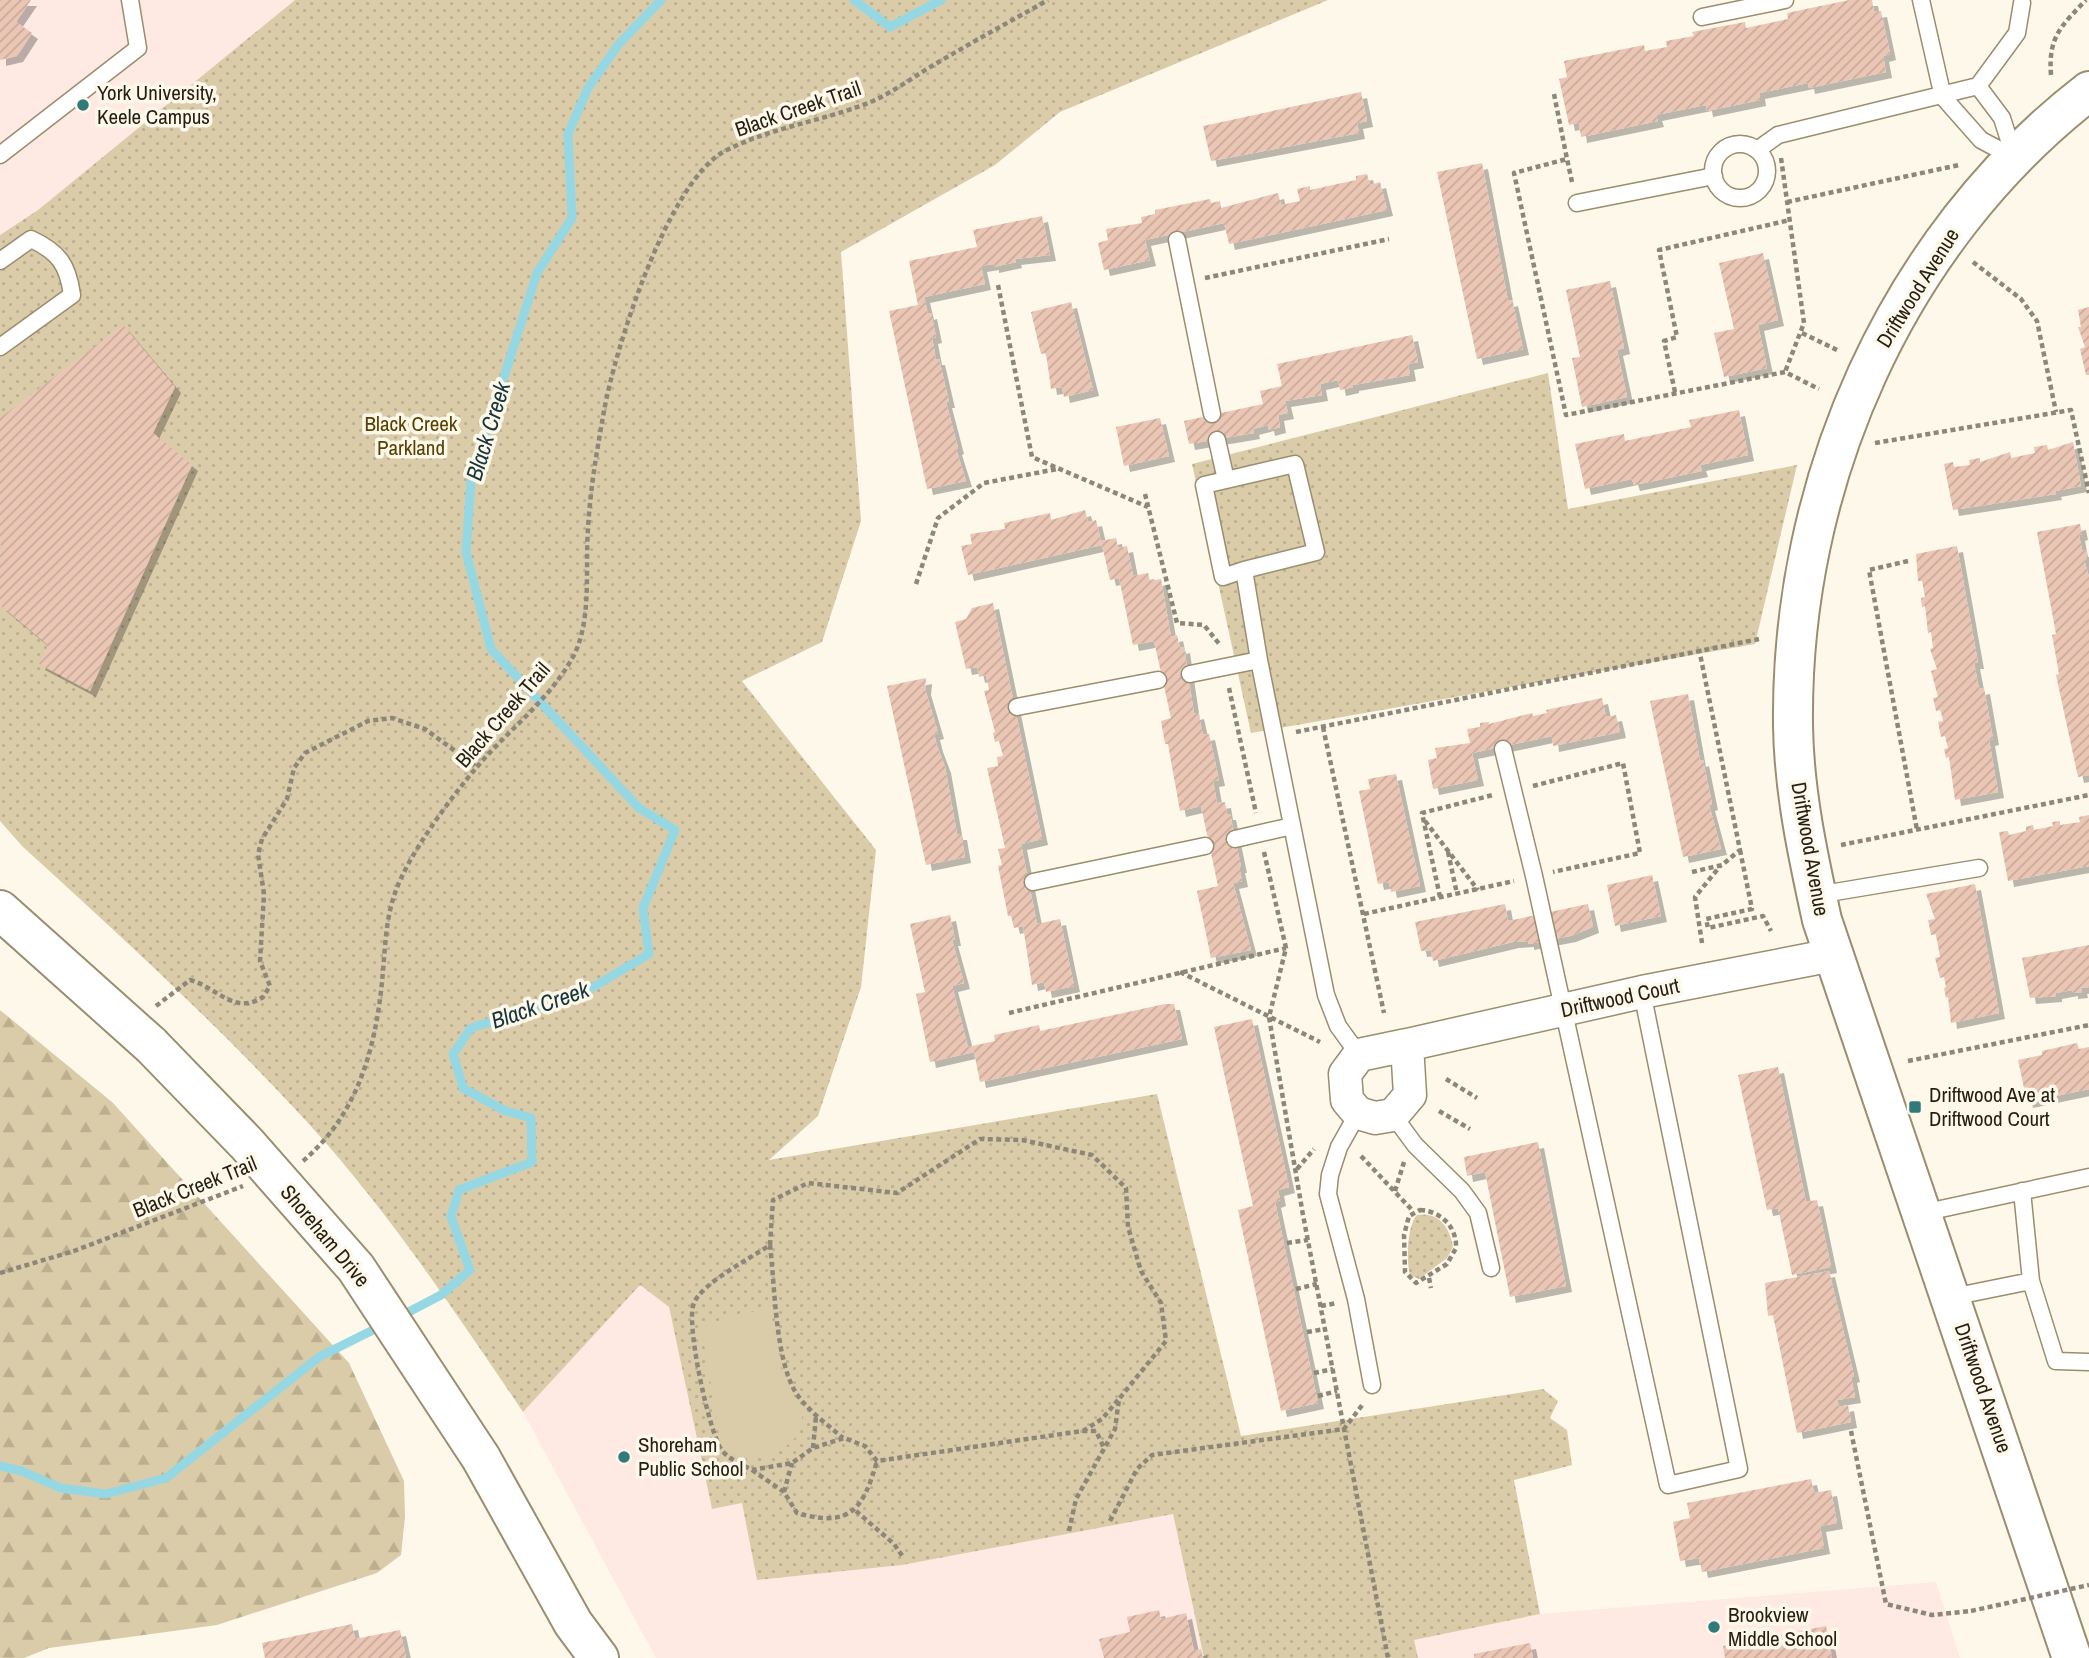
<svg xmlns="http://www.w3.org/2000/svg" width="2089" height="1658" font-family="'Archivo Narrow',sans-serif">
  <defs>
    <pattern id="forest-firs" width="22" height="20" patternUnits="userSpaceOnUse" patternTransform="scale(1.75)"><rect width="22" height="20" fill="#dbcca9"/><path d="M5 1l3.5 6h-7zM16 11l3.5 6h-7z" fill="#bcaf90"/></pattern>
    <pattern id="park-dots" width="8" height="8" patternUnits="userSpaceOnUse" patternTransform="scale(1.75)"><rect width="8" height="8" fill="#dbcca9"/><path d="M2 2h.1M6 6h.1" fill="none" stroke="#bcaf90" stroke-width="1.8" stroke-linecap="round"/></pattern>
    <pattern id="building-hatch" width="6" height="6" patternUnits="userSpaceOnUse" patternTransform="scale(1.75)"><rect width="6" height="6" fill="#ebc6b5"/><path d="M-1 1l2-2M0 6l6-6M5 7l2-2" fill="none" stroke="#c9aa9b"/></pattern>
    <filter id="shadow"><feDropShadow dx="6" dy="6" stdDeviation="0" flood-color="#0004"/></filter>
  </defs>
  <rect width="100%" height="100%" fill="#fef8ea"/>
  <path fill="#fee9e3" d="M0,0H295L38,210L0,235Z
    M640,1285L669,1307L712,1509L742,1503L757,1580L902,1565L1173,1514L1204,1658H656L523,1412Z
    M1936,1582L1960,1658H1418L1413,1640L1540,1614Z"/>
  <path fill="url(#forest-firs)" d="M0,1010L112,1102L349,1363L404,1481L405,1517L401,1555L377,1573L217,1625L49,1648L24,1658H0Z"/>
  <path fill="url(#park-dots)" d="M295,0H1328L1060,112L995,165L841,252L861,521L822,642L742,681L876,850L861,987L818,1116L769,1160L1157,1094L1241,1436L1543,1389L1558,1401L1550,1418L1567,1430L1572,1465L1514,1480L1540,1614L1414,1640L1418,1658H1204L1173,1514L902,1565L757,1580L742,1503L712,1509L669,1307L640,1285L523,1412C456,1313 389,1212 308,1123C218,1025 121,936 23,847L0,821V235L38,210Z
    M1548,373L1568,509L1797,465L1755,644L1251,733L1192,464Z
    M1417,1215C1438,1211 1450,1227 1453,1247L1447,1258L1419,1279L1410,1275C1406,1260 1407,1226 1417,1215Z"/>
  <path fill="#dbcca9" d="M770,1307L783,1380L802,1408V1425L795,1438L781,1451L745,1458L727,1449L719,1433L701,1326Z"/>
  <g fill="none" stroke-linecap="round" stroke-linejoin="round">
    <path stroke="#95d8e4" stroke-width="9" d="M854,0L890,27L941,0
      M399,1317L441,1295L470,1270L451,1217L459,1190L532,1162L531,1118L503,1110L463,1088L453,1054L471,1028L585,992L649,954L643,908L675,830L639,808L491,649L466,552L471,481L537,273L572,218L568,134L588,88L618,45L661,0
      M0,1466L22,1471L60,1488L106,1494L166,1478L319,1357L383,1325"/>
  </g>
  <path fill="url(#building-hatch)" filter="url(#shadow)" d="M0,0H31L16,22L32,33L17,56L0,60Z
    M1849,0H1872L1874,12L1881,11L1890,54L1883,56L1886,72L1809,88L1808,83L1759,93L1760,100L1707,111L1706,105L1656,115L1658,121L1581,137L1579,123L1569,125L1559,79L1567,77L1564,61L1644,45L1645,51L1667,47L1666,41L1694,36L1692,32L1745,22L1746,28L1788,19L1787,13Z
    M1361,92L1367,121L1357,123L1359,133L1211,161L1203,126Z
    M1482,163L1508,301L1512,300L1523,349L1477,359L1437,172Z
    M1367,174L1370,185L1380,182L1387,210L1229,244L1224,223L1145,240L1150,260L1104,270L1098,243L1108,240L1106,229L1142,223L1141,217L1155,214V210L1210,199L1211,203L1220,201L1221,208L1278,193L1281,205L1300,201L1297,189L1310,186V190L1356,180V176Z
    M1042,216L1050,255L1015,259L1016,262L993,267V264L981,266L985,284L924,297L928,314L931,313L936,337L932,338L936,359H939L949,402H946L958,448L956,449L966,481L927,489L889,311L918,305L909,261L977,247L973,230Z
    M1763,253L1778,320L1758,325L1767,368L1724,377L1714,333L1734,329L1719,263Z
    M1610,281L1624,348L1617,350L1627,397L1582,407L1572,358L1580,357L1566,290Z
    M1071,302L1093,390L1064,397L1062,387L1051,389L1046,353L1041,354L1031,312Z
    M2089,307V375H2086L2080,349L2085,347L2078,327H2081L2078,310Z
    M123,325L175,387L153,433L192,465L90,691L39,664L48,645L0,605V551L3,547L0,544V418Z
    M1412,335L1418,362L1408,364L1410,375L1353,385V387L1340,390L1338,380L1320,384L1322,395L1285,401L1288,413L1278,415L1280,427L1269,430L1268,425L1253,429L1254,433L1189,444L1184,421L1263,404L1260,391L1282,386L1277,364Z
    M1739,410L1748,455L1700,465L1702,471L1634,485L1632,479L1585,489L1575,444L1624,434L1625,441L1691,427L1689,420Z
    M1160,418L1169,456L1124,466L1116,427Z
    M2073,442L2081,486L2055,491L2056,494L1953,510L1944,464L1953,462L1954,467L1970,465L1969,460L1980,458V462L2010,452L2011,458L2035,453L2034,447L2047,445L2048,450Z
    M1085,510L1088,522L1096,520L1101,541L1116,538L1118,548L1127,546L1133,576L1148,573L1150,581L1161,579L1171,637L1177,635L1180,648L1184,647L1194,714L1198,713L1203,735L1209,734L1219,780L1213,781L1217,803L1225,802L1227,814H1230L1241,867H1239L1242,881L1233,883L1251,950L1211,958L1197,891L1218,886L1201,806L1180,811L1168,744H1165L1161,721L1171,718L1154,641L1133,645L1119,578L1110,580L1102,545L968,575L961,546L972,544L970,534L1005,529L1004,523L1050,513L1051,520Z
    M2080,524L2082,534L2079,535L2082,551L2086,550L2087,559L2084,560L2089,577V775L2078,777L2056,675L2059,674L2052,635L2056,634L2037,532Z
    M1957,546L1978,663H1974L1979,689L1984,688L1993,739L1989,740L1998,792L1955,800L1949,757L1946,758L1944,749L1948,748L1945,736L1941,737L1938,722L1943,721L1941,710L1936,711L1933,698L1938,697L1931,671L1937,669L1930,649L1933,648L1931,632L1928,633L1925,606L1922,607L1921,598L1925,597L1922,581H1918L1916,554Z
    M993,603L1042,839L1021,844L1037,924L1060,919L1074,986L1046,992L1044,982L1032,985L1023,926L1014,928L1011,916H1008L998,866L1002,865L998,849L1005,848L987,768L998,766L997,757L1003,756L999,741L995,742L993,733L995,732L984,691L989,690L986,675L979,677L977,667L966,669L955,622L966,619L972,608Z
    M926,678L925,689L938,733L934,734L937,746L945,767L957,834H961L965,857L926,865L887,686Z
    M1688,694L1700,761L1703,760L1712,804L1709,805L1721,849L1683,857L1650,701Z
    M1602,698L1606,717L1616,715L1620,732L1553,746L1552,736L1472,753L1478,780L1433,789L1428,760L1437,758L1435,748L1470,743L1467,729L1480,727V723L1489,722V724L1532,713L1533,716L1547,713L1546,710Z
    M1396,774L1420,886L1391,892L1389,882L1378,884L1359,791L1370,789L1368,779Z
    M2089,815V866L2008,881L1999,832L2008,831L2009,835L2026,831V827L2033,825L2034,830L2053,826L2052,822L2060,821V825L2080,822L2079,817Z
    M1652,875L1661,916L1615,926L1607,885Z
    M1975,884L1999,1013L1951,1023L1948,997L1946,998L1944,988L1946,987L1944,977L1940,978L1935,958L1940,957L1936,934L1931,935L1928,920L1935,919L1926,894Z
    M1505,904L1508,921L1588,904L1593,927L1570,936L1528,944V941L1513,942L1433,961L1431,950L1421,951L1415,922Z
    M950,915L955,940H952L964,983L952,986L968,1047L995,1041L994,1035L1039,1025L1040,1031L1165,1004H1174L1182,1039L980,1082L974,1052L930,1062L916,994L925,992L910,924Z
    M2089,945V987L2081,988L2082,992L2072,993V990L2056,993V996L2030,998L2022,958Z
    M1252,1019L1289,1187L1278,1190L1280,1200L1275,1202L1318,1403L1281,1411L1238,1210L1253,1206L1214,1027Z
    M2077,1043L2079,1049L2089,1047V1089L2027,1102L2018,1060L2042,1055V1051Z
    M1778,1067L1806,1202L1817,1200L1831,1267L1792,1275L1778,1208L1767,1210L1738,1075Z
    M1538,1142L1566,1286L1510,1297L1485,1172L1467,1176L1464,1157Z
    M1829,1271L1854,1376L1851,1377L1855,1397L1837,1400L1839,1407L1848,1405L1851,1422L1797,1433L1773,1315L1768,1316L1765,1283Z
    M1811,1479L1814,1493L1831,1490L1837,1523L1820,1526L1824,1548L1702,1572L1699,1558L1680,1561L1673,1522L1690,1518L1687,1503Z
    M1159,1610L1161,1619L1186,1613L1194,1651L1201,1649L1203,1658H1104L1099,1639L1130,1632L1127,1617Z
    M352,1624L355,1639L400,1630L406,1658H265L262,1643Z
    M1826,1626L1832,1658H1725L1723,1646Z
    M1530,1643L1533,1658H1474V1654Z"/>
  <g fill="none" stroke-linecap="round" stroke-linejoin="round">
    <g stroke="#9b8d6d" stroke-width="19">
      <path id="lane" d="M1921,0L1943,97L1981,140L2015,158
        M1702,17L1785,0
        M1978,86L2002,118L2014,156
        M1713 171a27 27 0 1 1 54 0a27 27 0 1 1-54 0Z
        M1757,150L1778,135L1978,86L2017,33L2022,3
        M0,155L138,48L130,0
        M1577,203L1714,176
        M1177,240L1212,414
        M0,261L31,239C59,252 68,265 72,295L0,347
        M1217,440L1226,480L1204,485L1223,577L1244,570L1259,660L1326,995L1338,1026L1359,1055
        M1226,480L1295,464L1316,552L1244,570
        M1190,674L1259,660
        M1017,707L1158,680
        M1503,749L1534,876L1668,1485L1739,1469L1642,992
        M1235,839L1292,826
        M1033,882L1205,846
        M1817,895L1979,868
        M1358,1113L1339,1147L1330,1175L1328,1194L1356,1299L1372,1385
        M1393,1115L1415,1145L1462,1191L1478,1213L1491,1268
        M2022,1191L2031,1281L2056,1361L2089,1362
        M1922,1213L2089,1177
        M1952,1297L2031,1281"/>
    </g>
    <g stroke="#9b8d6d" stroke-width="35">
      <path id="street" d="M1407,1045L1642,992L1833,955
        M1407,1045L1410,1095L1393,1115L1375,1118L1358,1113L1347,1100L1345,1074L1359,1055Z"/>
    </g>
    <g stroke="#9b8d6d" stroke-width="42">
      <path id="secondary" d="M0,910L151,1045
        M481,1458L573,1623L599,1658
        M2072,1658L1822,920C1808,856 1794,792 1793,726C1790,484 1895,241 2089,91"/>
    </g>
    <path stroke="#8d877a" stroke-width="4.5" stroke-dasharray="5 3.5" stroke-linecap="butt" d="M2051,75C2048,37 2061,26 2086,0
      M1554,94L1567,159
      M1781,158L1804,323L1785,372
      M1572,182L1567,159L1514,173L1566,415L1785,372L1819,389
      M1787,202L1959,165
      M1973,262L2021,299L2037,321L2056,412
      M1205,278L1389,239
      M998,285L1032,457L1148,507
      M1802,333L1837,350
      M1675,392L1664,341L1677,337L1659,250L1790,220
      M1875,443L2071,410L2089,493
      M1145,494L1177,623L1204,625L1220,645
      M1908,561L1869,570L1917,830
      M916,584L938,518L984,483L1057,469
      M1229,688L1256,813
      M1323,727L1384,1013
      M1296,732L1759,639
      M1533,786L1623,763L1640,853L1553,872
      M1425,821L1478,890
      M1841,845L2089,795
      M1740,850L1752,909L1706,919L1708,928L1763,916L1771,931
      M1264,852L1286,948L1269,1017L1303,1215L1388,1658
      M1448,852L1457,894
      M1692,872L1722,865L1740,850L1699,649
      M1440,897L1422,813L1493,795
      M1364,914L1514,881
      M1702,943L1695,897L1721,865
      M1180,972L1320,1042
      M156,1006L190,980C217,987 234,1016 263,997L270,986L260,961L264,894L258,854L262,839L287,799L294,768L305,753L368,721L392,718L425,729L477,767
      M1009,1013L1286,948
      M1908,1061L2089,1025
      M1446,1079L1477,1098
      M1439,1111L1470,1129
      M1361,1156L1413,1211
      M303,1161C357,1115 375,1051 382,982C385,953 385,921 395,893C408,855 450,799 476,768C508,730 550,700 574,655C592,619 585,568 588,529C590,490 597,450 604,411C615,349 668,181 725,151C771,127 825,121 873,101C895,91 916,75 937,63C974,41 1011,21 1048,0
      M1297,1169L1314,1149
      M1395,1191L1404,1162
      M1420,1210C1441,1211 1457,1227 1456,1248L1447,1264L1416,1283L1405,1272L1404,1235L1409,1216Z
      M1287,1243L1308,1240
      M770,1245C775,1286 775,1359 796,1393C808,1411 827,1424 843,1438
      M0,1273L74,1251L243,1186
      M1429,1278L1431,1288
      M1296,1289L1317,1284
      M1321,1306L1337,1303
      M1307,1332L1325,1329
      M1314,1373L1333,1369
      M1318,1396L1337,1391
      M1083,1431L1102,1419L1118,1400
      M1851,1431L1886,1604L1932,1615L1971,1611
      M813,1448L816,1416
      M752,1470L784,1492L797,1513C850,1528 863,1510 877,1461
      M784,1492L792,1463
      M856,1511L894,1544L903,1557
      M1110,1521L1137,1469L1152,1455L1344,1429L1363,1404
      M1069,1531L1076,1499L1115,1429L1119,1399L1166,1341L1161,1303L1141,1271L1128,1227L1126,1188L1092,1155L1022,1140L980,1139L897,1193L808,1183L773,1200L770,1245C751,1258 702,1283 694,1303C685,1322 709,1431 721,1449C728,1459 741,1464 752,1470L792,1463L813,1448L844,1438L865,1446L877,1461L1082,1431H1096L1104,1448"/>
    <use href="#lane" stroke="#fff" stroke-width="16"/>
    <use href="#street" stroke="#fff" stroke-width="32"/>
    <use href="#secondary" stroke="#fff" stroke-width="38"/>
    <g stroke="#9b8d6d" stroke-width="42" stroke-linecap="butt">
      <path id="secondary-bridge" d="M151,1045L247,1144L356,1268L481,1458"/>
    </g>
    <path stroke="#8d877a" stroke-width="4.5" stroke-dasharray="5 3.5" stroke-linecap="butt" d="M1971,1611L2089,1585"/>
    <use href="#secondary-bridge" stroke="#fff" stroke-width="38"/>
  </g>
  <g fill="#317a7b" stroke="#fef8ea" stroke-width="2.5">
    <circle cx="83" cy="105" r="7"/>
    <rect x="1908" y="1100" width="14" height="14" rx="3.5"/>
    <circle cx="624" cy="1457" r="7"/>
    <circle cx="1714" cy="1627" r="7"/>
  </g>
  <g text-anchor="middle" stroke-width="7" stroke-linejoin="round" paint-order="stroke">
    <g font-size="21" fill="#241f12" stroke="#fef8ea" text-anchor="start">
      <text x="97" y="100">York University,<tspan x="97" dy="24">Keele Campus</tspan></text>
      <text x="1929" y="1102">Driftwood Ave at<tspan x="1929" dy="24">Driftwood Court</tspan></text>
      <text x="638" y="1452">Shoreham<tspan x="638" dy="24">Public School</tspan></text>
      <text x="1728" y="1622">Brookview<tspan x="1728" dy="24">Middle School</tspan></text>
    </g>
    <g font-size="21" fill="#241f12" stroke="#fef8ea">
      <text transform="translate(798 109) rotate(-19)" y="7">Black Creek Trail</text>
      <text transform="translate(1918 288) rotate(-58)" y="7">Driftwood Avenue</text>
      <text transform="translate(503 715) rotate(-49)" y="7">Black Creek Trail</text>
      <text transform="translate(1810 849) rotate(80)" y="7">Driftwood Avenue</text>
      <text transform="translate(1620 998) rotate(-12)" y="7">Driftwood Court</text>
      <text transform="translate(195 1187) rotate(-22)" y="7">Black Creek Trail</text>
      <text transform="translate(325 1236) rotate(50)" y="7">Shoreham Drive</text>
      <text transform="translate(1983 1388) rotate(71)" y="7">Driftwood Avenue</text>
    </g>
    <g font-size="21" fill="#574100" stroke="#fef8ea">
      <text x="411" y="431">Black Creek<tspan x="411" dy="24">Parkland</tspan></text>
    </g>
    <g font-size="23" font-style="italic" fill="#15363c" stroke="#fef8ea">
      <text transform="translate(488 431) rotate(-73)" y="8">Black Creek</text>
      <text transform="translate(540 1005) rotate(-19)" y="8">Black Creek</text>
    </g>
  </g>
</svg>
